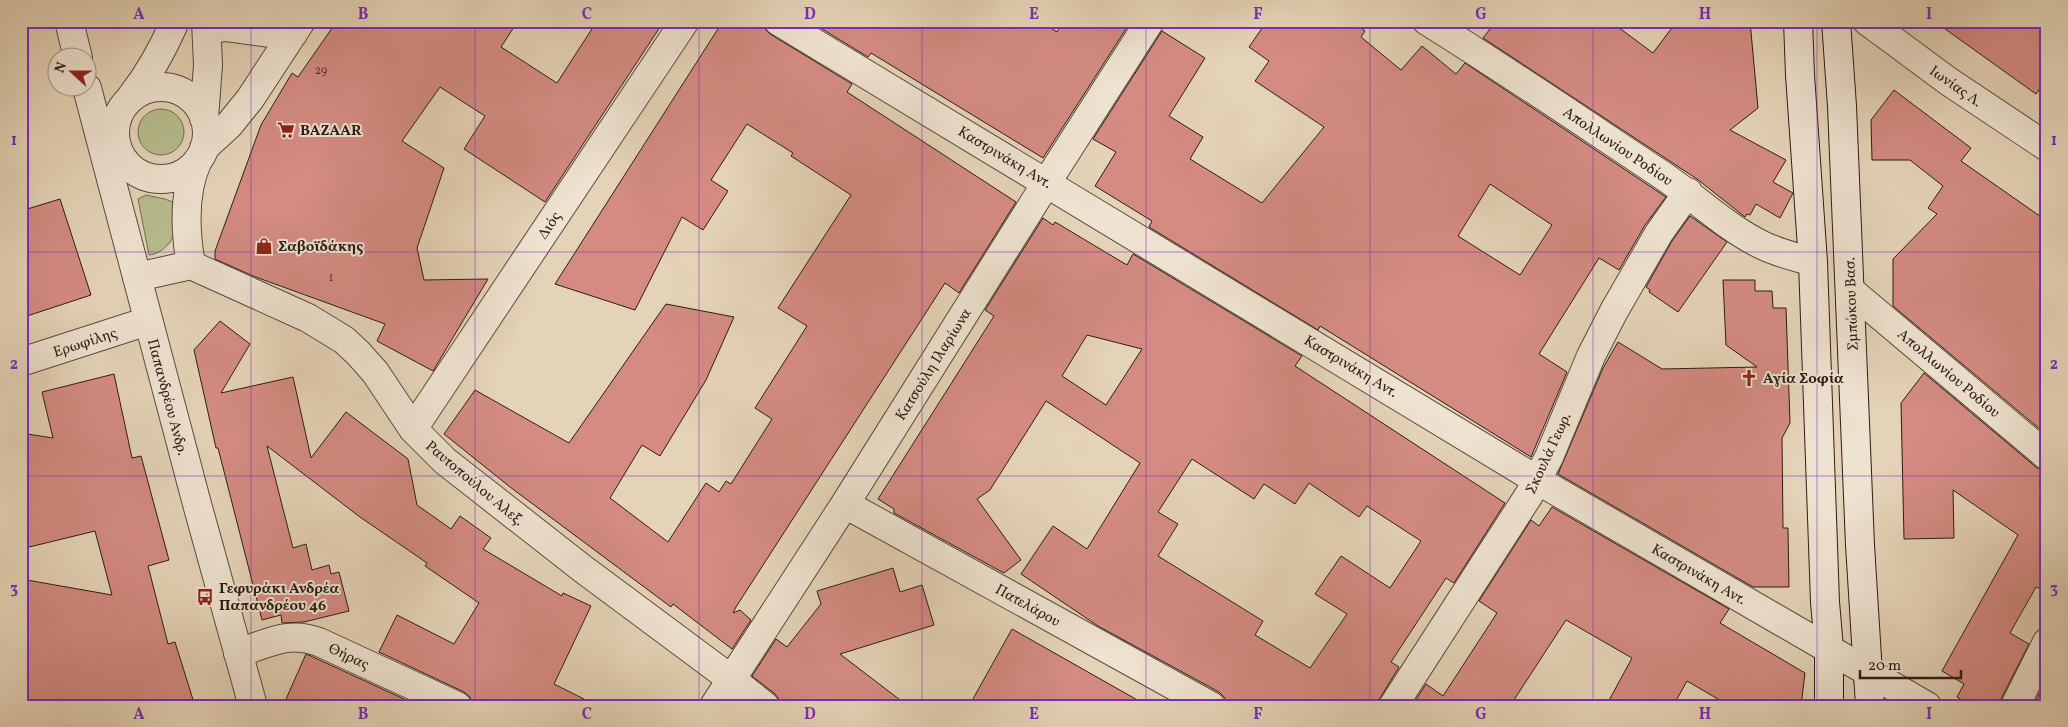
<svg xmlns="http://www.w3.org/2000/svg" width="2068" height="727" font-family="Vollkorn,serif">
  <rect width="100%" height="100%" fill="#e5d3b7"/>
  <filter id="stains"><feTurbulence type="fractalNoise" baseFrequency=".004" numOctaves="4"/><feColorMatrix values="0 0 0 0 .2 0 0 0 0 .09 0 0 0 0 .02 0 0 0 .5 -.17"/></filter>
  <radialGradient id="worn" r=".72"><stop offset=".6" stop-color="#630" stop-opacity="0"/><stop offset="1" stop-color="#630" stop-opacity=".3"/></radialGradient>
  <path fill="#b6bc8d" stroke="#726c51" d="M138 132a23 23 0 1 1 46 0a23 23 0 1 1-46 0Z
    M146,195L165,199L175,203C176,211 178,221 176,228C174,241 162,254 149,255L138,199Z"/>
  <path fill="#d48b82" stroke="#2d1c15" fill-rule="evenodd" d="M337,21H518L501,47L557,83L597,21H664L545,202L464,149L485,116L440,87L402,141L444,168L417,248L424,280L488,279L433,371L377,341L385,324L253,276L215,259V251L261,125L292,73L298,77Z
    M723,21H762L765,29L770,34L852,84L847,92L1016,202L959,293L945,283L736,607L733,613L740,610L751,620L732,649L673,604L671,607L510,487L444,434L475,390L569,443L666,304L734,317L706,380L660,456L642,445L610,498L668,542L706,483L719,492L726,481L731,484L772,419L755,408L807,326L778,308L851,195L791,156L793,153L747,124L711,180L728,191L703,230L682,217L635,310L555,284Z
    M809,21H1040L1057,32L1063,21H1131L1043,158L871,53L868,57Z
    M1267,21H1351L1365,31L1361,37L1401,70L1422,46L1456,74L1465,63L1666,197L1645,225L1619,270L1599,258L1539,354L1567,372L1531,457L1320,326L1318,330L1149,227L1152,221L1095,186L1116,152L1093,139L1162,31L1205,58L1169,116L1203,137L1190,159L1262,203L1324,127L1255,81L1269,61L1249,47ZM1490,184L1552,225L1520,275L1458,236Z
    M1496,21H1610L1653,53L1677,21H1750L1758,108L1730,130L1786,160L1773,182L1793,193L1780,218L1756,204L1750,215L1747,214L1745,217L1697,179L1483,38Z
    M1934,21H2047V79L2036,94Z
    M1894,90L1971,148L1961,161L2047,221V435L1893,306V259L1937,214L1928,208L1943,186L1910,160H1872L1871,120Z
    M60,199L91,295L21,318V211Z
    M1690,216L1727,242L1678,312L1649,292L1650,290L1646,287L1672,241Z
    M1043,218L1053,225L1055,222L1127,265L1133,254L1302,356L1295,366L1505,503L1454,583L1446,578L1391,662L1399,667L1380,698L1377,706H1227L1225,698L1219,692L1098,626L1021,574L1053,526L1087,549L1140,463L1046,401L990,490L977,499L1021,560L1004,573L894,513V509L878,499L994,316L985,310ZM1087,335L1142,349L1106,405L1062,376ZM1192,459L1254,499L1264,484L1295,504L1309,483L1359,517L1367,506L1421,541L1390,588L1341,556L1315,594L1347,614L1310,668L1255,635L1263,621L1158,556L1178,524L1158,512Z
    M1723,280H1755V291H1772L1773,308H1786L1790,423L1782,438L1783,528H1788L1789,587H1753L1558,474L1603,368L1618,342L1662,369L1757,367L1726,345Z
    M220,321L250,344L221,393L293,377L311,458L346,412L408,459L417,505L451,529L460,516L491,538L483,549L562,596L563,593L591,606L554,684L598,706H472L470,697L464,692L379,652L397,615L454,644L479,603L425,566L427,563L360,517L267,446L293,548L306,544L312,570L329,565L331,574L339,572L349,611L304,622L282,623L281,615L262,620L218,448H216L194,350Z
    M1924,373L2037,468L2047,471V592L2036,587L2010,633L2029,644L2001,699L2000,706H1972L1957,697L1964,684L1942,671L2018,535L1953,490L1954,538L1904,539L1901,403Z
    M114,374L132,458L141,456L169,560L148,566L168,644L175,642L195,706H21V579L112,595L95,531L21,549V433L53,438L42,392Z
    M1552,507L1729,609L1720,623L1805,673L1801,706H1730L1687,681L1673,706H1606L1632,658L1566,620L1510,706H1412L1426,684L1443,696L1497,613L1479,601L1531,520L1539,526Z
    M893,568L900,592L922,585L934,625L840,654L908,706H784L775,694L752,676L776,639L787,647L821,604L817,591Z
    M1012,629L1148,706H969Z
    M306,654L313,657L419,706H301L286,699Z
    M2047,677V706H2033Z
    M1167,699L1178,706H1163Z"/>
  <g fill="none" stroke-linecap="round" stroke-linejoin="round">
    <g stroke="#5b4a3e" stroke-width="30">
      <path id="minor" d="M778,21L1537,480L1927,706
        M1427,21C1506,70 1582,122 1659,173C1694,196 1725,227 1762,245C1778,253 1796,257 1813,262
        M207,30L225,27L269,33L293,34
        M115 133a46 46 0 1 1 92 0a46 46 0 1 1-92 0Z
        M204,148L229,125L250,99L301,21
        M191,265L308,318L344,340L358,353L375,372L413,429L445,461L583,569L731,679L765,706
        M137,277L191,265C185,231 183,192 198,160
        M1851,291L2047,456
        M21,362L148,321
        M413,429L685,21
        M845,504L1211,706
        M238,653C267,644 288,630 319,642L457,706
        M714,706L845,504L1047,182L1150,21
        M1393,706L1529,495L1549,457L1591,356L1614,311L1659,233L1688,192
        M2015,706L2047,642"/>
    </g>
    <g stroke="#5b4a3e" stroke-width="30">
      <path id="tertiary" d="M69,21L78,58
        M1867,21L1948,81L2047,147
        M87,88L197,504L253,706
        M131,97C150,73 163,49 175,21
        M204,118L208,65L206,21"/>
    </g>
    <g stroke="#2d1c15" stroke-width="30">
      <path id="secondary" d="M1798,21L1800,75L1813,262L1825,602L1829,649V706
        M1836,21L1842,106L1860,545L1870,706"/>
    </g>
    <use href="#minor" stroke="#eee2d0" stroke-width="28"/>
    <use href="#tertiary" stroke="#eee2d0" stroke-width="28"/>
    <use href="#secondary" stroke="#eee2d0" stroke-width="28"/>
  </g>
  <path fill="none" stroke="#7b2cbf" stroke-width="1" stroke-opacity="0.55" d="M251,21V706M475,21V706M699,21V706M922,21V706M1146,21V706M1370,21V706M1593,21V706M1817,21V706M21,252H2047M21,476H2047"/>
  <defs>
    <g id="supermarket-bare" transform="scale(1.35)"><path d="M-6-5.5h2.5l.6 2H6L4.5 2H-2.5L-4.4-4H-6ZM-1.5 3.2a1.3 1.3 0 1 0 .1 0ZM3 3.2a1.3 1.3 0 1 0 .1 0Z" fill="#8f2418" stroke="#eee2d0" stroke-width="2.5" paint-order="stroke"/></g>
    <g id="shop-bare" transform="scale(1.35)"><path d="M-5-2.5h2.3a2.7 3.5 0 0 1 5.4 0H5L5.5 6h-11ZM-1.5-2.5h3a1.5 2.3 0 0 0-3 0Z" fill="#8f2418" stroke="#eee2d0" stroke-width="2.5" paint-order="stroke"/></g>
    <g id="church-bare" transform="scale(1.35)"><path d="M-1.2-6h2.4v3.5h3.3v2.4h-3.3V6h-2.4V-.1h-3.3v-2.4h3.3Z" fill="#8f2418" stroke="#eee2d0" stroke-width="2.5" paint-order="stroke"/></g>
    <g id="bus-bare" transform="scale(1.35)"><path d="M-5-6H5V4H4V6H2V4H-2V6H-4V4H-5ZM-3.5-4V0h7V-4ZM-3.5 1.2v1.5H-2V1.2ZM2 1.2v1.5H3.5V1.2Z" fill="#8f2418" stroke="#eee2d0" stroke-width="2.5" paint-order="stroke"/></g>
  </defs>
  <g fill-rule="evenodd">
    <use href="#supermarket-bare" x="286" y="130"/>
    <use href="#shop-bare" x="264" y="246"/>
    <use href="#church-bare" x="1749" y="378"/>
    <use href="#bus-bare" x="205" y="597"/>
  </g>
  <g text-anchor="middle" stroke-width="4" stroke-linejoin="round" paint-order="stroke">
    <g font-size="12" fill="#573830">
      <text x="321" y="74">29</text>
      <text x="331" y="281">1</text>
    </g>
    <g font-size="15" fill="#2d1c15" stroke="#eee2d0">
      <text transform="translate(1956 86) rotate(35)" y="5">Ιωνίας Λ.</text>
      <text transform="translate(1618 146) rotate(34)" y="5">Απολλωνίου Ροδίου</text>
      <text transform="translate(1005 157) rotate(31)" y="5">Καστρινάκη Αντ.</text>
      <text transform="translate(549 225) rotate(-56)" y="5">Διός</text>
      <text transform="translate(1851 304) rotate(-92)" y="5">Σμπώκου Βασ.</text>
      <text transform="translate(85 342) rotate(-18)" y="5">Ερωφίλης</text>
      <text transform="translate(933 364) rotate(-58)" y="5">Κατσούλη Ιλαρίωνα</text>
      <text transform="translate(1351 366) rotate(31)" y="5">Καστρινάκη Αντ.</text>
      <text transform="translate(1949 373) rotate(40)" y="5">Απολλωνίου Ροδίου</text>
      <text transform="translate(168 397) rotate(75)" y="5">Παπανδρέου Ανδρ.</text>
      <text transform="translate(1548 453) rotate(-65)" y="5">Σκουλά Γεωρ.</text>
      <text transform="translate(475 483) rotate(40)" y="5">Ραυτοπούλου Αλεξ.</text>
      <text transform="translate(1699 574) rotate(30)" y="5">Καστρινάκη Αντ.</text>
      <text transform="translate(1028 605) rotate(29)" y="5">Πατελάρου</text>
      <text transform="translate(349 656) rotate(25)" y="5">Θήρας</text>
    </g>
    <g font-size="15" font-weight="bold" fill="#2d1c15" stroke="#eee2d0" text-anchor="start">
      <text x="300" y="135">BAZAAR</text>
      <text x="278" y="251">Σαβοϊδάκης</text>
      <text x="1763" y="383">Αγία Σοφία</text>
      <text x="219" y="593">Γεφυράκι Ανδρέα<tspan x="219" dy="17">Παπανδρέου 46</tspan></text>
    </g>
  </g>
  <rect width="2068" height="727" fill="none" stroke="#e5d3b7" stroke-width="55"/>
  <g transform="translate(72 72) rotate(291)"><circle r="24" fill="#eee2d0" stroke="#a19385"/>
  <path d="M0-4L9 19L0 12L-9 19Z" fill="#8f2418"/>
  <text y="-8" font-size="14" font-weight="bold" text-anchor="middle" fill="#2d1c15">N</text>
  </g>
  <path d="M1860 670v8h101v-8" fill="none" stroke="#2d1c15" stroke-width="2.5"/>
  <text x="1868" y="670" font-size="15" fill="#2d1c15" stroke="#eee2d0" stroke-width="4" paint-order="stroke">20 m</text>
  <rect x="28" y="28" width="2012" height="672" fill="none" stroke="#7b2cbf" stroke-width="2"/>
  <g font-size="16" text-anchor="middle" font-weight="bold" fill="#7b2cbf">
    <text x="139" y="19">A</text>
    <text x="363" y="19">B</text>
    <text x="587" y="19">C</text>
    <text x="810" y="19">D</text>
    <text x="1034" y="19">E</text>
    <text x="1258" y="19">F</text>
    <text x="1481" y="19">G</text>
    <text x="1705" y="19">H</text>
    <text x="1929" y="19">I</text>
    <text x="14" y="145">1</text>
    <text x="2054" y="145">1</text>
    <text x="14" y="369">2</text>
    <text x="2054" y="369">2</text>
    <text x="14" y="593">3</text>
    <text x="2054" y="593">3</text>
    <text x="139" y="719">A</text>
    <text x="363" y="719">B</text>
    <text x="587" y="719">C</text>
    <text x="810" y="719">D</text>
    <text x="1034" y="719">E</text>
    <text x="1258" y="719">F</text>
    <text x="1481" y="719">G</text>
    <text x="1705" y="719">H</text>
    <text x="1929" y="719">I</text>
  </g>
  <rect width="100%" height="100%" filter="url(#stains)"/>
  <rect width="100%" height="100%" fill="url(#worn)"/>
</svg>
